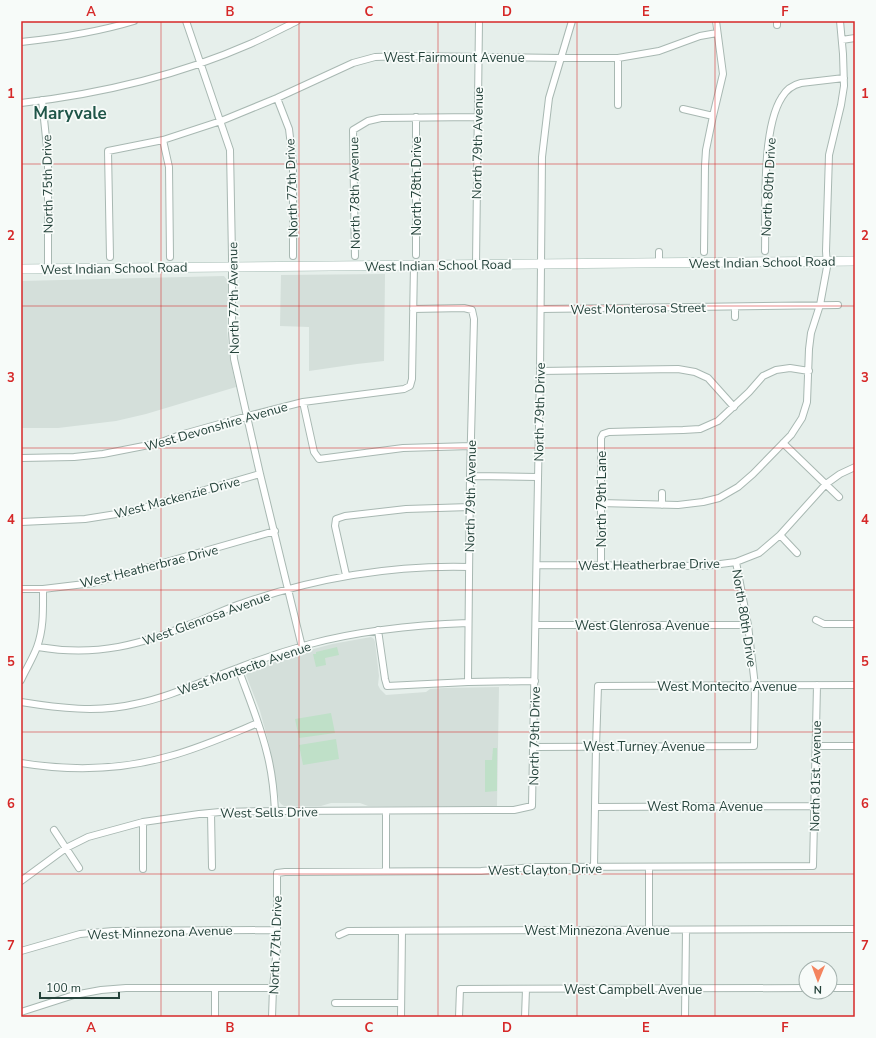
<svg xmlns="http://www.w3.org/2000/svg" width="876" height="1038" font-family="'Nunito Sans',sans-serif">
  <rect width="100%" height="100%" fill="#e6efeb"/>
  <path fill="#d4dfda" d="M385,274L384,361L357,364L309,371V327L280,326L281,275Z
    M224,276L228,281L227,332L230,358L236,387L146,414L116,421L58,428H21V281Z
    M371,637L374,639L375,642L379,676L378,685L380,689L386,695L426,692L430,689L444,688L499,687L497,806H368L360,803H331L321,806H284L281,804L279,801L269,744L260,711L246,675L247,671L264,664L295,654L332,644Z"/>
  <path fill="#bfe0c8" d="M337,647L339,655L325,658L326,665L316,667L313,654H316V652Z
    M331,713L335,733L299,738L295,719Z
    M336,739L339,759L303,765L299,745Z
    M493,748H497V791L485,792V760H492Z"/>
  <g fill="none" stroke-linecap="round" stroke-linejoin="round">
    <g stroke="#a8b8b2" stroke-width="8">
      <path id="street" d="M186,21L230,150L232,256V331L234,359L260,474L302,647
        M777,21V25
        M842,40L855,38
        M21,42C59,38 98,32 134,21
        M618,58V105
        M277,98L289,129L293,163V256
        M42,100L48,157V269
        M21,103C100,94 177,76 250,44C266,37 281,29 297,21
        M683,109L713,116
        M163,140L169,167L170,257
        M765,251C766,212 761,129 782,97C786,90 793,85 801,83L844,78
        M704,252L705,166L706,150L713,116L723,74L716,21
        M416,255V117
        M355,256L353,130L368,121L381,118L477,117
        M110,257L108,151L163,140L221,121L277,98L353,63L375,57L407,56L560,58H618L659,51L700,36L717,33
        M659,263V252
        M476,264L479,21
        M413,309L464,308L472,310L474,319L470,476L468,682
        M541,309L838,305
        M735,317V307
        M540,371L678,369L695,372L708,378L734,407
        M303,402L314,452L319,459L403,448L471,446
        M783,443L839,497
        M21,458L74,457L103,454L159,443L180,435L248,416L303,402L404,389L410,386L412,379L414,265
        M470,476L537,477
        M662,493V505
        M600,503L678,505L703,502L719,498L738,487L753,474L791,435L802,418L807,402L809,349L811,333L820,305L827,267L826,251L829,155L841,105L844,86L843,54L840,21
        M21,522L85,519L129,512L260,474
        M780,535L797,553
        M537,565L705,566L736,562L759,553L780,535L826,484L840,474L855,467
        M601,566V438L603,434L609,432L683,430L700,429L718,421L749,392L763,376L776,370L790,368L809,371
        M346,575L335,526L336,519L345,516L406,509L470,507
        M21,589H43L93,583L275,531
        M816,620L824,624H855
        M536,625H748
        M378,630L385,679L387,686L468,682L535,681
        M38,647C97,657 141,645 196,622C212,616 227,608 243,603C316,578 392,565 469,567
        M238,668C248,696 260,724 267,753C272,772 274,792 275,811
        M21,680C26,669 33,658 37,647C44,628 43,608 43,589
        M21,702C58,708 98,713 135,704C171,697 204,680 238,668C261,659 285,651 310,644C362,630 414,625 468,623
        M816,746H855
        M534,747L754,746L755,686L748,625L736,562
        M21,763C70,771 122,770 170,756C200,748 229,735 258,723
        M595,807L815,806
        M211,813L212,867
        M143,822V869
        M54,830L79,868
        M594,867L596,747L598,686L855,685
        M386,871V811
        M21,881L66,848L88,837L143,822L199,814L220,812L275,811L489,810H514L532,806L540,371L542,157L549,98L572,21
        M649,930V867
        M339,935L348,931L855,929
        M21,951L80,934L113,931L276,930
        M830,988H855
        M335,1003H401
        M21,1012L74,995L101,990L126,988H273
        M215,1017V989
        M272,1017L273,988L277,947V873L285,872L481,871L535,867L813,866L817,685
        M401,1017L402,931
        M459,1017L460,989L806,988
        M525,1017L526,989
        M685,1017L686,930"/>
    </g>
    <g stroke="#a4bbb3" stroke-width="10">
      <path id="secondary" d="M21,269L855,261"/>
    </g>
    <use href="#street" stroke="#fff" stroke-width="6"/>
    <use href="#secondary" stroke="#fff" stroke-width="9"/>
  </g>
  <path fill="none" stroke="#d62828" stroke-width="1" stroke-opacity="0.55" d="M161,21V1017M299,21V1017M438,21V1017M577,21V1017M715,21V1017M21,164H855M21,306H855M21,448H855M21,590H855M21,732H855M21,874H855"/>
  <g text-anchor="middle" stroke-width="3.5" stroke-linejoin="round" paint-order="stroke">
    <g font-size="13" fill="#24423a" stroke="#f7fbf9">
      <text x="454" y="62">West Fairmount Avenue</text>
      <text transform="translate(477 143) rotate(-89)" y="5">North 79th Avenue</text>
      <text transform="translate(47 184) rotate(-91)" y="5">North 75th Drive</text>
      <text transform="translate(416 186) rotate(-90)" y="5">North 78th Drive</text>
      <text transform="translate(768 187) rotate(-87)" y="5">North 80th Drive</text>
      <text transform="translate(291 188) rotate(-92)" y="5">North 77th Drive</text>
      <text transform="translate(354 193) rotate(-91)" y="5">North 78th Avenue</text>
      <text transform="translate(762 262) rotate(-1)" y="5">West Indian School Road</text>
      <text transform="translate(438 265) rotate(-1)" y="5">West Indian School Road</text>
      <text transform="translate(114 268) rotate(-1)" y="5">West Indian School Road</text>
      <text transform="translate(233 298) rotate(-91)" y="5">North 77th Avenue</text>
      <text transform="translate(638 308) rotate(-1)" y="5">West Monterosa Street</text>
      <text transform="translate(539 412) rotate(-89)" y="5">North 79th Drive</text>
      <text transform="translate(216 426) rotate(-16)" y="5">West Devonshire Avenue</text>
      <text transform="translate(470 496) rotate(-89)" y="5">North 79th Avenue</text>
      <text transform="translate(177 497) rotate(-15)" y="5">West Mackenzie Drive</text>
      <text transform="translate(601 499) rotate(-90)" y="5">North 79th Lane</text>
      <text transform="translate(649 564) rotate(-1)" y="5">West Heatherbrae Drive</text>
      <text transform="translate(149 566) rotate(-14)" y="5">West Heatherbrae Drive</text>
      <text transform="translate(206 618) rotate(-20)" y="5">West Glenrosa Avenue</text>
      <text transform="translate(745 618) rotate(81)" y="5">North 80th Drive</text>
      <text x="642" y="630">West Glenrosa Avenue</text>
      <text transform="translate(244 668) rotate(-19)" y="5">West Montecito Avenue</text>
      <text x="727" y="691">West Montecito Avenue</text>
      <text transform="translate(534 736) rotate(-89)" y="5">North 79th Drive</text>
      <text x="644" y="751">West Turney Avenue</text>
      <text transform="translate(815 776) rotate(-89)" y="5">North 81st Avenue</text>
      <text x="705" y="811">West Roma Avenue</text>
      <text transform="translate(269 812) rotate(-1)" y="5">West Sells Drive</text>
      <text transform="translate(545 869) rotate(-1)" y="5">West Clayton Drive</text>
      <text x="597" y="935">West Minnezona Avenue</text>
      <text transform="translate(160 932) rotate(-2)" y="5">West Minnezona Avenue</text>
      <text transform="translate(275 945) rotate(-88)" y="5">North 77th Drive</text>
      <text x="633" y="994">West Campbell Avenue</text>
    </g>
    <g font-size="17" font-weight="bold" fill="#1f5548" stroke="#f7fbf9">
      <text x="70" y="119">Maryvale</text>
    </g>
  </g>
  <rect width="876" height="1038" fill="none" stroke="#f7fbf9" stroke-width="44"/>
  <g transform="translate(818 980) rotate(181)"><circle r="19" fill="#f7fbf9" stroke="#a3b1ad"/>
  <path d="M0-3L7 15L0 10L-7 15Z" fill="#f4845f"/>
  <text y="-6" font-size="11" font-weight="bold" text-anchor="middle" fill="#24423a">N</text>
  </g>
  <path d="M40 992v6h79v-6" fill="none" stroke="#24423a" stroke-width="2"/>
  <text x="46" y="992" font-size="12" fill="#24423a" stroke="#f7fbf9" stroke-width="3" paint-order="stroke">100 m</text>
  <rect x="22" y="22" width="832" height="994" fill="none" stroke="#d62828" stroke-width="1.5"/>
  <g font-size="13" text-anchor="middle" font-weight="bold" fill="#d62828">
    <text x="91" y="16">A</text>
    <text x="230" y="16">B</text>
    <text x="369" y="16">C</text>
    <text x="507" y="16">D</text>
    <text x="646" y="16">E</text>
    <text x="785" y="16">F</text>
    <text x="11" y="98">1</text>
    <text x="865" y="98">1</text>
    <text x="11" y="240">2</text>
    <text x="865" y="240">2</text>
    <text x="11" y="382">3</text>
    <text x="865" y="382">3</text>
    <text x="11" y="524">4</text>
    <text x="865" y="524">4</text>
    <text x="11" y="666">5</text>
    <text x="865" y="666">5</text>
    <text x="11" y="808">6</text>
    <text x="865" y="808">6</text>
    <text x="11" y="950">7</text>
    <text x="865" y="950">7</text>
    <text x="91" y="1032">A</text>
    <text x="230" y="1032">B</text>
    <text x="369" y="1032">C</text>
    <text x="507" y="1032">D</text>
    <text x="646" y="1032">E</text>
    <text x="785" y="1032">F</text>
  </g>
</svg>
